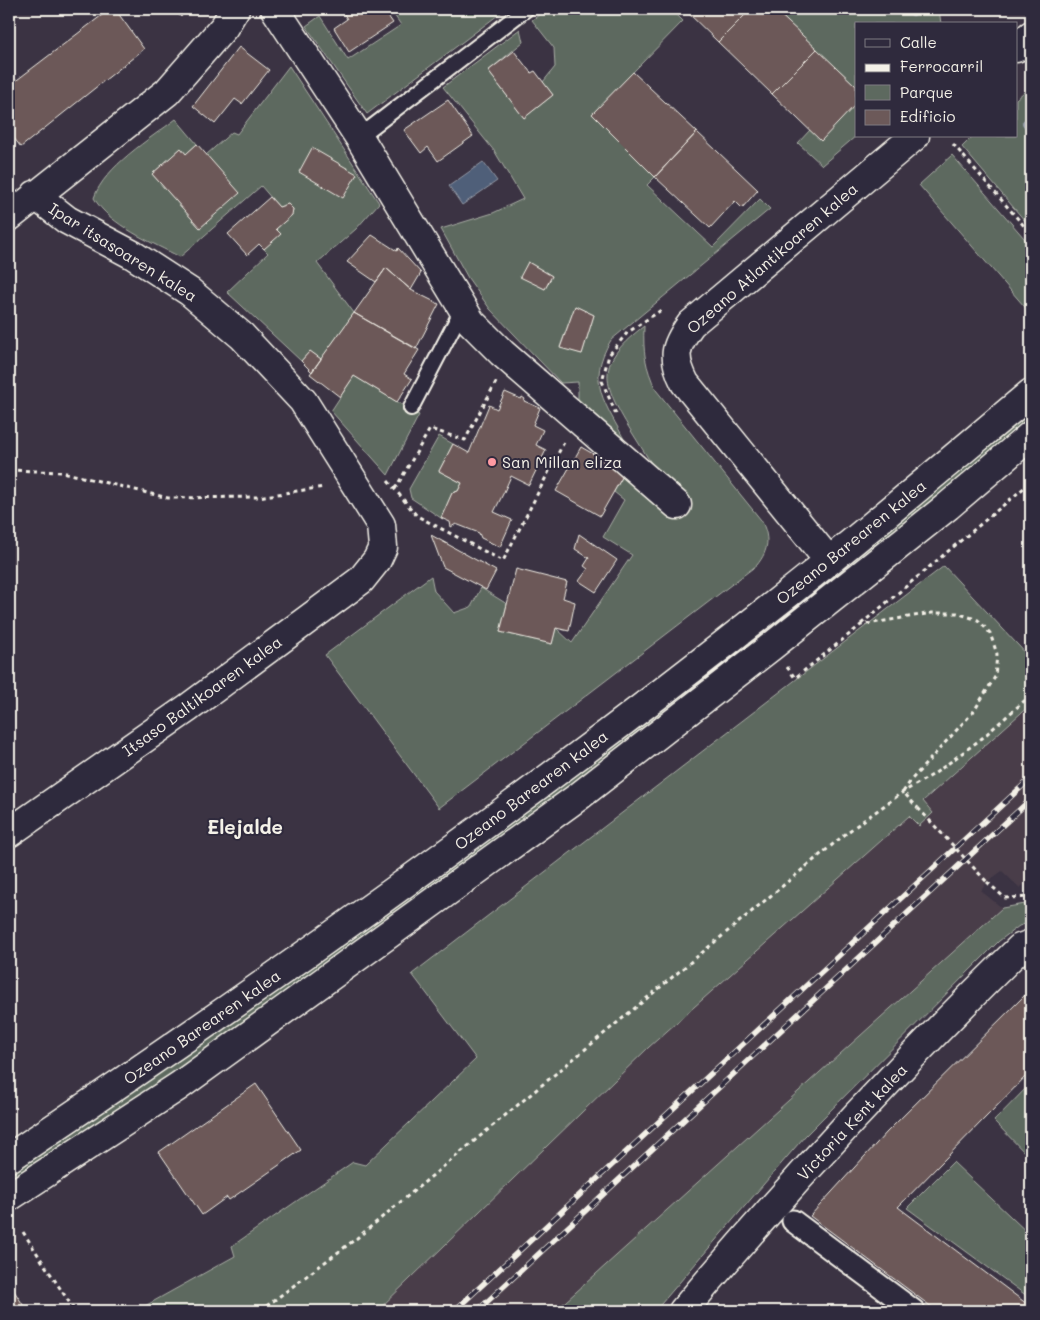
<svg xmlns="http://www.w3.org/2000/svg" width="1040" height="1320" font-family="Mali,sans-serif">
  <rect width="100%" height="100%" fill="#3b3343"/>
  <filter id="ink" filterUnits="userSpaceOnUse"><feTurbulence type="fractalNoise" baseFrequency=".02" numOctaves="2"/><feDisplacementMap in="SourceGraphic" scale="10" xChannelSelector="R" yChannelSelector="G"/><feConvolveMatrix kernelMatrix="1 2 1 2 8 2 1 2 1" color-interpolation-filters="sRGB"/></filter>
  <g filter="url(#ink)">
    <path fill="#4a3e4a" d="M1031,704V877L1020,888L1002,871L987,882L981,891L1002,908L555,1311H377L649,1047L909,816L919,826L933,813L923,802Z"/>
    <path fill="#5d695f" stroke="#a8ada4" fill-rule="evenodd" d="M390,9H506L367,114L306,26L320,16L348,60L401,25Z
      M547,9H671L683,21L592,114L655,177L647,185L713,247L760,199L770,209L611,340C585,383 606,403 626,443L578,405V382L561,383L490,309L468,278L441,229L493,213L523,199L495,152L443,87L520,29L523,42L488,71L524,118L553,95L543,82L555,67L554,48L532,20ZM528,262L552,276L545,289L521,277ZM575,306L594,315L582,354L560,347Z
      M774,9H939L941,24H856V86Z
      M289,66L379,203L356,229L317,263L354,313L321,359L310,351L301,361L227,292L268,253L264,249L276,229L292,215L293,209L288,204L279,207L261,186L180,257C153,243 109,225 94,198C104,167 151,138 176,119L197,144L186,154L181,148L152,174L200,228L239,193L206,155L232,132L237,134Z
      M1031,86V228L962,147L973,136H1016V99Z
      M856,104V136L822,165L798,143L810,130L821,140Z
      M952,155L1031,246V314L919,185Z
      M644,326C643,353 645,366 656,390L761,520C770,537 769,550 757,565L439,808L325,655L431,576L434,591L454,613L471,607L481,588L507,604L500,632L552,644L556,628L572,643L632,555L603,537L624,500L614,492L625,472L663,482C651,463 640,445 628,426C599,378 599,361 644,326Z
      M354,376L419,415L388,475L331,411Z
      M1031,403V425L778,632L769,618Z
      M439,436L453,444L439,471L462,483L458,491L452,493L441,518L411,498L409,489Z
      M944,566L1031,659V704L923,801L933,813L919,826L909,816L649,1047L377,1311H136L235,1256L232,1246L353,1162L365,1165L476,1059L412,974Z
      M753,633L763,646L453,879L9,1188V1169Z
      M1031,903V922L1019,926L999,941L805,1136L655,1311H555L1002,908Z
      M1031,1083V1159L994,1121Z
      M953,1162L1031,1236V1294L1027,1296L907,1208Z"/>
    <path fill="#505e79" stroke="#9299a5" d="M483,162L497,181L462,205L449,186Z"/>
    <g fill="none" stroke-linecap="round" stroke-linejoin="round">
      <path stroke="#9299a5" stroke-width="8" d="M909,9L913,12
        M1026,123L1031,129"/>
    </g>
    <path fill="#6c5959" stroke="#f4f1e8" d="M110,9H115L144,49L21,147L9,132V86Z
      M173,9H186L181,17Z
      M341,9H383L393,23L349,52L334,28L347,19Z
      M684,9H751L718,42Z
      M751,9H774L817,49L772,94L718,42Z
      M239,47L269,70L242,104L235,99L215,124L193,106Z
      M817,49L856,86V104L821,141L772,94Z
      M514,51L531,73L535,71L553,95L524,118L488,71Z
      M633,72L697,132L655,177L592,114Z
      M448,100L473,136L438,161L428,147L421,153L404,130Z
      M697,132L758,190L742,208L735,201L710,228L655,177Z
      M197,144L240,193L200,228L152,174L181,148L186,154Z
      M312,148L357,174L343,198L299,172Z
      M270,197L279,207L288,204L293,209L292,215L276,229L281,234L264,249L259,244L247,255L228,234Z
      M372,235L397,251L398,248L421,273L411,290L386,268L376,282L347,262Z
      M528,262L552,276L545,289L520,277Z
      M386,268L411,290L439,304L416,349L354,313Z
      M575,306L594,315L582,354L560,348Z
      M354,313L419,350L404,374L412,379L397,402L354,376L340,397L310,374Z
      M310,351L321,359L312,372L301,361Z
      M505,392L521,399L522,397L525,399L524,401L540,408L533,425L543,430L536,445L546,450L529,485L511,476L504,492L494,512L512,520L500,547L481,538L479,533L456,524L451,527L450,522L441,518L452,493L458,491L462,483L439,471L453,444L469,453L489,405L497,409Z
      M581,447L625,472L600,516L556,491Z
      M579,534L617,560L596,592L579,581L588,569L584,566L589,558L575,549Z
      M431,535L496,571L486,590L443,567Z
      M516,569L567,582L563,598L575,602L569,631L556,628L552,644L500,632Z
      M1031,989V1071L898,1207L1031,1307V1311H937L810,1216L887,1132Z
      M256,1084L301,1150L229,1200L227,1197L202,1215L159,1152Z
      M9,1283L27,1311H9Z"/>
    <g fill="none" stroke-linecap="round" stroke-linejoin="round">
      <g stroke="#f4f1e8" stroke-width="18">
        <path id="service" d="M359,137L526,9
          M411,408L463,308"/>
      </g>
      <g stroke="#f4f1e8" stroke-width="25">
        <path id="pedestrian" d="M793,1221L914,1311"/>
      </g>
      <g stroke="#f4f1e8" stroke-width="31">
        <path id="minor" d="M275,9L359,137L471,322L502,353L677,505
          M1016,48L1031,35
          M9,217L167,92L224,27L235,9
          M829,561L685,383C672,357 674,347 691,324L915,136
          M9,833L188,708L361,580L377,560L383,547L381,525L303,401L242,336L190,292L133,255L67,220L35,195
          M9,1158C290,970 565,773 829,561C897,506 964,449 1031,393
          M9,1197L179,1086L578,797L772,646L948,506L1031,435
          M683,1311C789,1185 902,1063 1020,948L1031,944"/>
      </g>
      <path stroke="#f4f1e8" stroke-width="3" stroke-dasharray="4 4" stroke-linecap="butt" d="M953,144L1031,234
        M616,414L602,381L609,355L627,333L664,308
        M9,470L62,472L168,498L258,497L324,487
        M388,481L417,516L503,561L564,442
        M395,489L430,429L465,440L496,382
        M861,624L1031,482
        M787,667L795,678L861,625L932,613H957L978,620L990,633L997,654L995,677L974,711L912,779L903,792L918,808
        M987,882L1005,898L1031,897
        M23,1232L75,1311
        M260,1311L357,1238L849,831L903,792L934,774L981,739L1031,695"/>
      <use href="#service" stroke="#2f2a3d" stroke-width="14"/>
      <use href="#pedestrian" stroke="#2f2a3d" stroke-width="21"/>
      <use href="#minor" stroke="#2f2a3d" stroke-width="28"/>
      <g stroke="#f4f1e8" stroke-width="5.5">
        <path id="rail" d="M454,1311L1031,778
          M477,1311L1031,799"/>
      </g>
      <use href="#rail" stroke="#2f2a3d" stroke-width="4" stroke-dasharray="11" stroke-linecap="butt"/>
      <path stroke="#f4f1e8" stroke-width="3" stroke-dasharray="4 4" stroke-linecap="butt" d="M918,808L987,882"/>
    </g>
  </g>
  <circle fill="#ff9aa2" stroke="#2f2a3d" stroke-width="2" cx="492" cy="462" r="5"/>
  <g text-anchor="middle" stroke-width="4" stroke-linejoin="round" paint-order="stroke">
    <g font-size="16" fill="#f4f1e8" stroke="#2f2a3d">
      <text transform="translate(123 252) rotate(32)" y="6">Ipar itsasoaren kalea</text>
      <text transform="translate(772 258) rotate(-41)" y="6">Ozeano Atlantikoaren kalea</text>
      <text transform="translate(851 542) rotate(-39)" y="6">Ozeano Barearen kalea</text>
      <text transform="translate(202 696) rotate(-36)" y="6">Itsaso Baltikoaren kalea</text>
      <text transform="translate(531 790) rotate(-37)" y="6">Ozeano Barearen kalea</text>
      <text transform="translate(202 1027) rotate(-35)" y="6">Ozeano Barearen kalea</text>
      <text transform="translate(852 1122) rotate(-47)" y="6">Victoria Kent kalea</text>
    </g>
    <g font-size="16" fill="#f4f1e8" stroke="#2f2a3d" text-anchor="start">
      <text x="502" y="468">San Millan eliza</text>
    </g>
    <g font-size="19" font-weight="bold" fill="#f4f1e8" stroke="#2f2a3d">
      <text x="245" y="834">Elejalde</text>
    </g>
  </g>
  <rect width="1040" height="1320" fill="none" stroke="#2f2a3d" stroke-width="30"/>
  <rect x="15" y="15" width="1010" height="1290" fill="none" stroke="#f4f1e8" stroke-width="2" filter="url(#ink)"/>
  <rect x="855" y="22" width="162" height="115" fill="#2f2a3d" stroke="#7e7a81"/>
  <rect x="865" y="39" width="25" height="8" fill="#2f2a3d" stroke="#7e7a81"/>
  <text x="900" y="48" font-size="15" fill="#f4f1e8">Calle</text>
  <rect x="865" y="64" width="25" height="8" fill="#f4f1e8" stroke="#7e7a81"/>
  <text x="900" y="72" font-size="15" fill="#f4f1e8">Ferrocarril</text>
  <rect x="865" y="85" width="25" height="15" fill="#5d695f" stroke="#7e7a81"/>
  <text x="900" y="98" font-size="15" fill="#f4f1e8">Parque</text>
  <rect x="865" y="110" width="25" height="15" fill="#6c5959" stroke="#7e7a81"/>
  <text x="900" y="122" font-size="15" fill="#f4f1e8">Edificio</text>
</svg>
